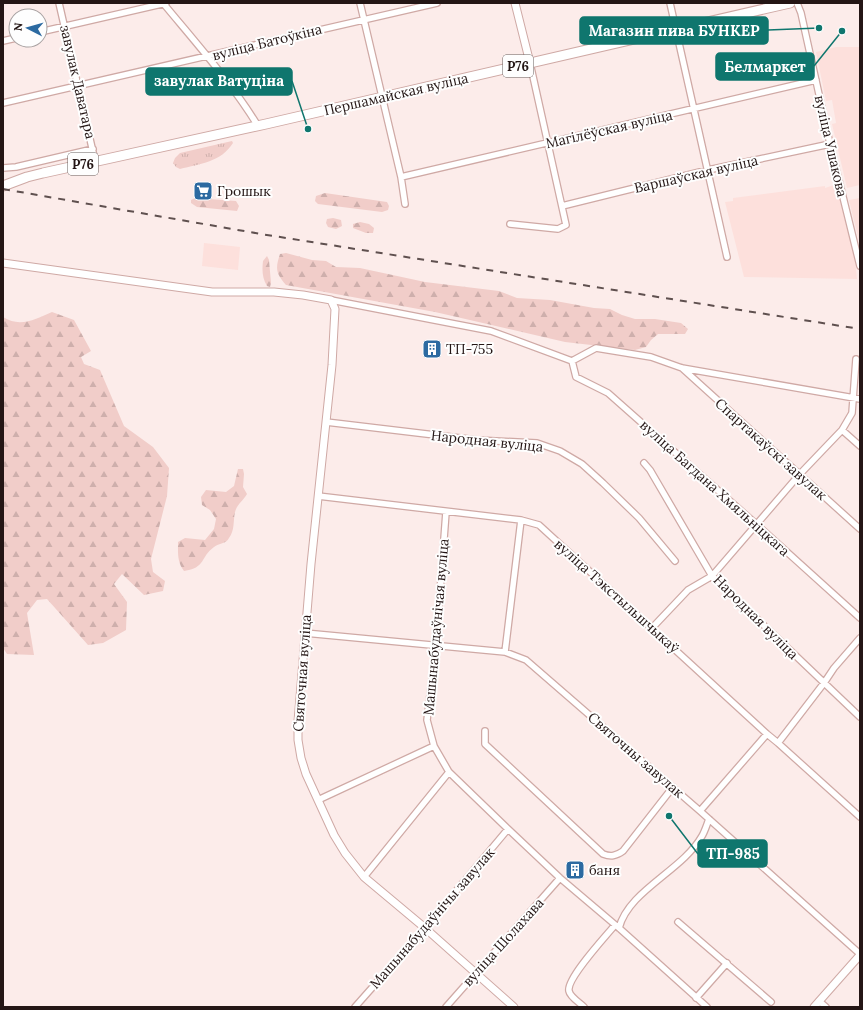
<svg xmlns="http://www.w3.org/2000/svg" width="863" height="1010" font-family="Lora,serif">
  <defs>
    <pattern id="grass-tufts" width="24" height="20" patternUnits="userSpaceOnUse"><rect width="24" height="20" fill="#f1cdc9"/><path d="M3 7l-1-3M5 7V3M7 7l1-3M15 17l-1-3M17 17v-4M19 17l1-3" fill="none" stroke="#ceafac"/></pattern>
    <pattern id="forest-firs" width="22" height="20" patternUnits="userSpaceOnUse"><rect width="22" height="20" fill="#f1cdc9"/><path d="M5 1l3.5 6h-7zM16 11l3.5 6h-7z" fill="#ceafac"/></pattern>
  </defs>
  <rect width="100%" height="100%" fill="#fcecea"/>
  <path fill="#fde0dc" d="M836,47H860V185L847,188L832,124L836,123L832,100L826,101L816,52Z
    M837,184L845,221L855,258L857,279L744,277L725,202L733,201V198L825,186V188Z
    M860,198V245L849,200Z
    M204,243L240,247L238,270L202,266Z"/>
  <path fill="url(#grass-tufts)" d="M232,141L233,143C221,162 200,164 180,169L176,167L173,163L175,158L180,153Z"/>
  <path fill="url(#forest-firs)" d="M325,193L387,202L389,206L388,210L382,212L318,204L315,201L316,196Z
    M195,198L236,201L239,206L237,211L197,207L191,203V200Z
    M333,218L341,220L342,226L336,229L328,227L326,223L327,219Z
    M360,222L369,224L374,228L373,233H366L353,228V224Z
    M286,253L312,260L326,261L336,267L360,268L425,282L499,291L517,298L550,300L594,308L610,309L622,315L635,319H655L681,323L688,329L685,334H658L651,340L646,347L635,350L565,342L435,312L286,285C276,273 275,269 280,254Z
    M267,256L269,260L271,283L270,287L267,286C262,278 262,270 263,261Z
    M52,312L74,320L91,351L81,357L84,364L100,370L124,426L153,447L169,468L167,496L151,559L153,572L165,581L163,591L144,595L122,574L114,584L127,602L126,630L103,643L88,645L47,599L37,600L27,613L34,655L7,654L3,648V317C20,328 36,319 52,312Z
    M238,469H243L244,474L243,487L247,494C243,501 237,504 235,512C233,521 235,530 229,538C226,544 219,543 214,547C200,557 206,568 184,571C177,562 178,553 178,542L185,538L205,540L214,529L216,519L210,510L202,505L201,497L206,490L226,492L234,486Z"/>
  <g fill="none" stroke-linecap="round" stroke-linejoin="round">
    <g stroke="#cfa9a5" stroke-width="8">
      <path id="minor" d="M59,3L95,161
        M163,3C196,43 231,82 258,126
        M360,3L401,177L405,204
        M670,3L727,257
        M797,3L801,13L830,144L860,266
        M40,32L166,3
        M3,41L16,38
        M3,103L437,3
        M3,168L16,167L93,149
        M401,177L816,80
        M562,206L708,170L830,144
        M510,224L558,229L566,225L530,63
        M331,300L491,331L572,361L596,348L651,357L682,368L860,399
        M572,361L576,377L608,393L756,524L860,618
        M682,368L860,529
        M326,422L477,440L537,443L560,451L582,464L603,483L639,518L675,561
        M842,430L860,446
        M644,463L650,470L712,576L860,717
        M318,496L521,520L539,525L767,734L778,743L860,817
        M446,512L436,646L427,720L434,746L449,772L508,829L560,878L619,928L707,1007
        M652,628L688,590L712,576L799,475L842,430L852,413L856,359
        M305,633L505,652L526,660L700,811L860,954
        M505,652L521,520
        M485,731V744L603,854C611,857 616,856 623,851L673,787
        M778,743L824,683L834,668L860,638
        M318,800L434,746
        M700,811L767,734
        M364,877L449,772
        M678,922L771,1002
        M619,928C629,890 682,871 702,836C705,831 707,824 709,819
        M696,998L727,963
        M819,1001L826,1007
        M355,1007L425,928L508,829
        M446,1007L560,878
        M584,1007C580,1003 570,997 569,991C566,979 606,936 615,925"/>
    </g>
    <g stroke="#cfa9a5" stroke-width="9">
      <path id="tertiary" d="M515,3L530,63
        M3,263L212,292H274L303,295L331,300L335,309L332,365L311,564L298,721V740L301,758L306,774L334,835L345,853L364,877L425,928L514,1007
        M814,1007L860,955"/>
    </g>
    <g stroke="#cfa9a5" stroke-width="11">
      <path id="primary" d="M3,186L27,177L43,173L266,124L790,3"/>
    </g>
    <use href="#minor" stroke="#fff" stroke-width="5.5"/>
    <use href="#tertiary" stroke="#fff" stroke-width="7"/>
    <use href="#primary" stroke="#fff" stroke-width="9"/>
    <path stroke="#5f504f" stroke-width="2" stroke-dasharray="7 7" stroke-linecap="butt" d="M3,189L261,234L860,329"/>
  </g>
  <defs>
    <g id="supermarket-square" transform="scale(1)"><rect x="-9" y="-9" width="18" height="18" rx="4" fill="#2c6aa1" stroke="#fefefe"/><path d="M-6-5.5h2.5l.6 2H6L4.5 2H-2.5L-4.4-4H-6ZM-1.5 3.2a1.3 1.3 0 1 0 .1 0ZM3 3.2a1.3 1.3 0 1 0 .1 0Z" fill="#fff"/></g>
    <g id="building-square" transform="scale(1)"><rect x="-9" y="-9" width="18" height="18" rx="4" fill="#2c6aa1" stroke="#fefefe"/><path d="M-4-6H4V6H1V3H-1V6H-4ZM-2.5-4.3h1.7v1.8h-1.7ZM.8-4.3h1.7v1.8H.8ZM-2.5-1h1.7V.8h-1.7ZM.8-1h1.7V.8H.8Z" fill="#fff"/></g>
  </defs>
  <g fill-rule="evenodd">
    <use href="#supermarket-square" x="203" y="191"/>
    <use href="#building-square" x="432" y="349"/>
    <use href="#building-square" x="575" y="870"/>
  </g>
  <g text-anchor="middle" stroke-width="4" stroke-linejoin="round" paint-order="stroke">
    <g fill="#fefefe" stroke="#655c5b" stroke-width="1">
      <rect x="503" y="55" width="30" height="22" rx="3"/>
      <rect x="68" y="153" width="30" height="22" rx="3"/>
    </g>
    <g font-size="13" font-weight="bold" fill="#241615">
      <text x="518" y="71">Р76</text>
      <text x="83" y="169">Р76</text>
    </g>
    <g font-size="14" fill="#241615" stroke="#fefefe">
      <text transform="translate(267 42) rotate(-14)" y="5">вуліца Батоўкіна</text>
      <text transform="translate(78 82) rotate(77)" y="5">завулак Даватара</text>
      <text transform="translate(396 94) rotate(-13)" y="5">Першамайская вуліца</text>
      <text transform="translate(609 129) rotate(-13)" y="5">Магілёўская вуліца</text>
      <text transform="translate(831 146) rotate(77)" y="5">вуліца Ушакова</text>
      <text transform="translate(696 174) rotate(-13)" y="5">Варшаўская вуліца</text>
      <text transform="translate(487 441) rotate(6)" y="5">Народная вуліца</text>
      <text transform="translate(771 449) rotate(42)" y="5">Спартакаўскі завулак</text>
      <text transform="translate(715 488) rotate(42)" y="5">вуліца Багдана Хмяльніцкага</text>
      <text transform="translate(617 596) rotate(42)" y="5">вуліца Тэкстыльшчыкаў</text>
      <text transform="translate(756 617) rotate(45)" y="5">Народная вуліца</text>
      <text transform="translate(436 627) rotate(-85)" y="5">Машынабудаўнічая вуліца</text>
      <text transform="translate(302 673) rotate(-86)" y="5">Святочная вуліца</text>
      <text transform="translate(636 755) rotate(41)" y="5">Святочны завулак</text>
      <text transform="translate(432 918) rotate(-49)" y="5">Машынабудаўнічы завулак</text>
      <text transform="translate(503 942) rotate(-48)" y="5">вуліца Шолахава</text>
    </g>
    <g font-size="14" fill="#241615" stroke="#fefefe" text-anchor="start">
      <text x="217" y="196">Грошык</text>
      <text x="446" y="354">ТП-755</text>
      <text x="589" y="875">баня</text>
    </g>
  </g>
  <path fill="none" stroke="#0f766e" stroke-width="1.5" d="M819 28L768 30M842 31L814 66M308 129L292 81M669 816L698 854"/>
  <g fill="#0f766e" stroke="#fefefe" stroke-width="1.5">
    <circle cx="819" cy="28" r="4"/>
    <circle cx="842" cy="31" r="4"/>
    <circle cx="308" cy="129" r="4"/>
    <circle cx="669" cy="816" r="4"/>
  </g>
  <g fill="#0f766e" stroke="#0f766e" stroke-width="1.5">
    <rect x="580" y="17" width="188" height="27" rx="4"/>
    <rect x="716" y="53" width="98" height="27" rx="4"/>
    <rect x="146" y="68" width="146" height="27" rx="4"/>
    <rect x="698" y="840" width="69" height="27" rx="4"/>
  </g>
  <g font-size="15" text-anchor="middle" font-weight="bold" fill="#fff">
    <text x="674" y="36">Магазин пива БУНКЕР</text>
    <text x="765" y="72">Белмаркет</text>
    <text x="219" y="86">завулак Ватуціна</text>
    <text x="733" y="859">ТП-985</text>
  </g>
  <rect width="863" height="1010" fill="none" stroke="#241615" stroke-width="8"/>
  <g transform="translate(28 28) rotate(276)"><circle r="19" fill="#fefefe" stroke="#a7a1a1"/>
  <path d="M0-3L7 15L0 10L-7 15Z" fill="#2c6aa1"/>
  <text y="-6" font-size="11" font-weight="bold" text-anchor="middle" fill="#241615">N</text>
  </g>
</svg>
